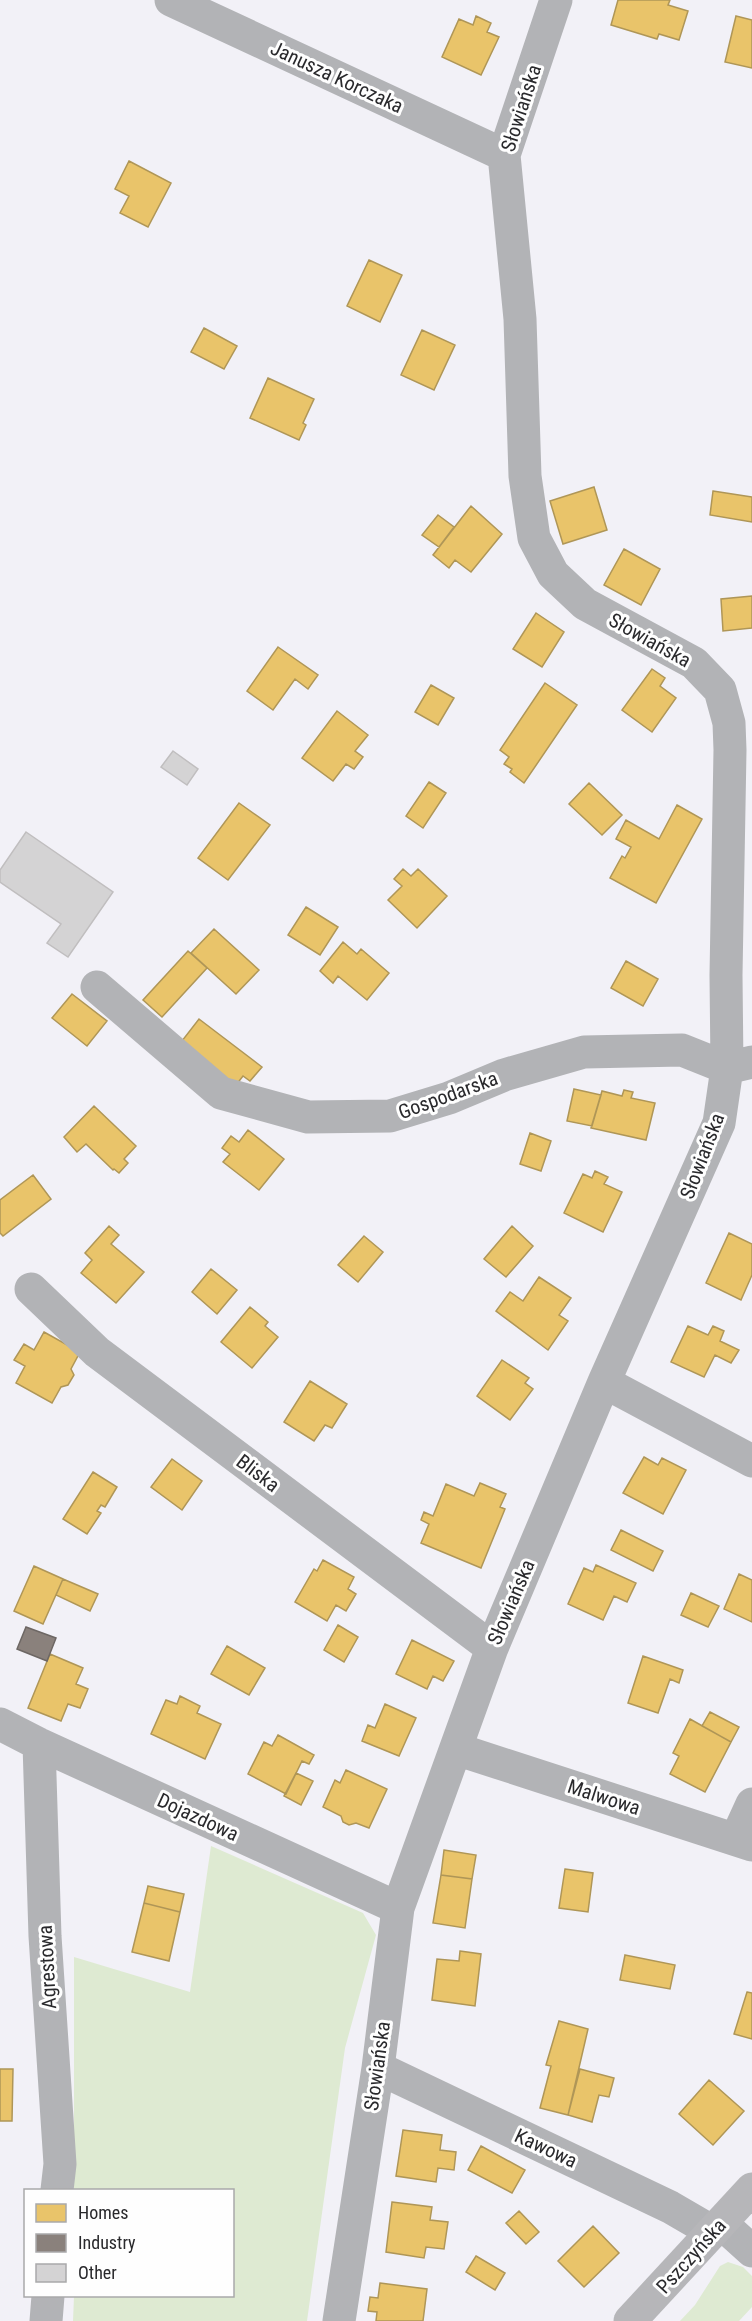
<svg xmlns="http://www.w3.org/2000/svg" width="752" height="2321" font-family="'Roboto Condensed',sans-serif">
  <rect width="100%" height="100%" fill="#f2f1f7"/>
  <path fill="#deead2" d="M211,1846L363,1913L376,1935L345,2048L307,2321H73L74,2296H232V2190H74V1957L190,1992Z
    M728,2262L743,2267L752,2276V2307L739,2321H680L695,2305L720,2266Z"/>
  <path fill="#e9c46a" stroke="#af9657" stroke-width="1.5" d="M618,0H670L668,5L688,11L679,40L659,34L657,39L611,25Z
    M476,16L491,23L487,32L499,37L481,75L442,57L459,19L473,25Z
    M736,16L752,20V68L725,62Z
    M129,161L171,183L148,227L120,213L129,196L115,189Z
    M369,260L402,275L380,322L347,306Z
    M204,328L237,346L224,369L191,352Z
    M422,330L455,345L434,390L401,375Z
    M268,378L314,399L303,423L306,425L299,440L250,418Z
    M594,487L607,530L563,544L550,501Z
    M713,491L752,497V522L710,515Z
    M471,506L502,534L471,572L455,560L449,568L433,555Z
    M438,515L454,527L439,547L422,535Z
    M624,549L660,569L641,605L604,585Z
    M752,596V628L723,631L721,599Z
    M536,613L564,632L542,667L513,649Z
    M278,647L318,675L308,689L295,679L273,710L247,691Z
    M652,669L665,678L660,686L676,698L652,732L622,710Z
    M545,683L577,705L524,783L510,772L512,769L504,764L509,757L500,750Z
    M431,685L454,698L438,725L415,712Z
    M337,711L368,735L355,751L363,757L354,769L346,764L333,781L302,758Z
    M429,782L446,793L423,828L406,816Z
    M589,783L622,815L602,835L569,804Z
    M239,803L270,825L228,880L198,858Z
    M677,805L702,819L656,903L610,878L622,856L625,858L631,847L616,839L626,820L659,839Z
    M403,869L411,876L418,869L447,896L417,928L388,900L402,886L394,879Z
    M306,907L338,927L320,955L288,935Z
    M214,929L259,970L236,994L191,953Z
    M343,942L357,954L361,949L389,973L367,1000L338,976L333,983L320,971Z
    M188,951L207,968L162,1017L143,1000Z
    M626,961L658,979L643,1006L611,988Z
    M72,994L107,1021L87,1046L52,1018Z
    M199,1019L262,1067L250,1081L243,1076L233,1089L178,1046Z
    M574,1089L601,1095L592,1126L567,1121Z
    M624,1090L633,1092L631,1098L655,1103L646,1140L591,1128L602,1091L622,1096Z
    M94,1106L136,1146L124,1159L128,1163L119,1173L114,1169L113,1170L86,1144L77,1152L64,1137Z
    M248,1130L284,1159L259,1190L223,1162L230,1154L222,1148L231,1136L239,1142Z
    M530,1133L551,1141L541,1171L520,1164Z
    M595,1171L608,1177L604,1184L622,1192L603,1232L564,1213L583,1174L592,1178Z
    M33,1175L51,1199L3,1236L0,1233V1200Z
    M109,1226L119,1235L111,1244L144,1272L116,1303L81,1273L92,1260L85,1253Z
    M512,1226L533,1246L506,1277L484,1259Z
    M729,1233L752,1244V1275L741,1300L706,1283Z
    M364,1236L383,1252L358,1282L338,1265Z
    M211,1269L237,1290L217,1314L192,1292Z
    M539,1277L571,1298L559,1315L568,1321L548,1350L496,1311L510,1292L523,1301Z
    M250,1307L268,1322L265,1326L278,1337L252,1368L221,1342Z
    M688,1326L708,1335L713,1326L724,1331L720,1341L739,1350L731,1363L715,1355L704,1377L671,1362Z
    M44,1332L80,1352L71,1369L74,1375L68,1385L61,1387L52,1403L16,1383L25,1366L14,1360L24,1344L34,1350Z
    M502,1360L529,1378L525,1383L533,1389L510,1420L477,1396Z
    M310,1381L347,1404L332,1428L325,1425L314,1441L284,1422Z
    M644,1457L658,1465L662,1458L686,1470L663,1514L623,1493Z
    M172,1459L202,1481L182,1510L151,1487Z
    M93,1472L117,1487L105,1507L101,1505L97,1511L101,1513L87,1534L63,1519Z
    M480,1483L506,1494L500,1507L505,1509L481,1568L421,1543L429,1524L421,1520L424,1512L433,1516L446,1484L474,1496Z
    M621,1530L663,1551L653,1571L611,1550Z
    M323,1560L354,1577L348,1589L356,1594L346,1611L336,1605L327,1621L295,1602L314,1569L317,1571Z
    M596,1565L636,1583L627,1602L614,1596L603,1620L568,1604L584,1568L593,1572Z
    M34,1566L63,1579L43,1624L14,1611Z
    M739,1574L752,1580V1622L724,1609Z
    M63,1579L98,1594L90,1611L56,1595Z
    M691,1593L719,1606L708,1627L681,1615Z
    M338,1625L358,1637L344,1662L324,1650Z
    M412,1640L454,1661L443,1681L433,1676L427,1689L396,1674Z
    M227,1646L265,1668L249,1695L211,1674Z
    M50,1654L83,1668L76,1684L88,1689L80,1708L68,1704L61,1721L28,1708Z
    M643,1656L683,1670L679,1683L670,1679L658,1713L628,1703Z
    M180,1696L200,1706L197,1713L221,1724L205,1759L151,1734L166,1700L177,1704Z
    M385,1704L416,1718L399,1756L362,1741L368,1725L375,1728Z
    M710,1712L739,1727L731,1742L702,1726Z
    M690,1719L731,1742L705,1792L670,1774L679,1756L673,1753Z
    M278,1735L314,1755L309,1764L302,1761L286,1794L248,1774L264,1742L272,1746Z
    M346,1770L387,1789L369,1828L356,1823L349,1825L343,1822L341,1816L323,1807L335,1780L340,1783Z
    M296,1773L313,1781L301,1805L284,1796Z
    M444,1850L476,1855L472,1879L441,1875Z
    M565,1869L593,1873L588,1912L559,1908Z
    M441,1875L472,1879L465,1928L433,1923Z
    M148,1886L184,1894L180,1912L144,1903Z
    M144,1903L180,1912L169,1961L132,1952Z
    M460,1951L481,1954L475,2006L432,2000L437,1959L459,1961Z
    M625,1955L675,1965L670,1989L620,1980Z
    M747,1992L752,1993V2039L734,2034Z
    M559,2021L588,2029L568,2115L540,2108L551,2066L546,2065Z
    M0,2069H13L12,2121H0Z
    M580,2069L614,2078L609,2097L599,2095L592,2122L568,2115Z
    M709,2080L744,2111L713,2145L679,2114Z
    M403,2130L442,2135L440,2150L456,2152L454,2170L438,2168L436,2182L396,2176Z
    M481,2146L525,2170L512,2193L468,2170Z
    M392,2202L432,2207L430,2220L448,2222L444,2249L426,2247L424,2258L386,2252Z
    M519,2211L539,2232L526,2244L506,2223Z
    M593,2226L619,2253L584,2287L558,2261Z
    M476,2256L505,2273L495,2290L466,2272Z
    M380,2283L427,2289L423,2321H376L377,2312L368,2311L370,2297L378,2298Z"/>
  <path fill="#8a817c" stroke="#6d6764" stroke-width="1.5" d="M26,1627L56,1638L47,1661L17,1649Z"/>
  <path fill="#d4d3d4" stroke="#c0bebf" stroke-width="1.5" d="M173,751L198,769L187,785L161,767Z
    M26,832L113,892L68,957L47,943L61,924L0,882V870Z"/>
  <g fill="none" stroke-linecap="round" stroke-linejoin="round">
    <path stroke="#b2b3b6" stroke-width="33" d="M171,0L504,155
      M97,987L221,1093L308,1117L390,1116L449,1098L504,1075L584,1052L682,1050L727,1068L752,1062
      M31,1289L97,1352L492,1648
      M604,1382L752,1461
      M0,1724L39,1744L398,1908
      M39,1744L45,1936L60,2164L57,2190
      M456,1749L752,1845
      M736,1839L752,1804
      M378,2068L670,2207L713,2232
      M721,2223L752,2251
      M46,2321L48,2296
      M339,2321L378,2068L398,1908L492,1648L604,1382L719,1123L727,1068L726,975L730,750L729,723L720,690L694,663L585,604L553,574L534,538L525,476L520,319L504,155L556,0"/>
    <path stroke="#b6b6b9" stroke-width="33" d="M630,2321L752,2189"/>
  </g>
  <g text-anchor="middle" stroke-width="6" stroke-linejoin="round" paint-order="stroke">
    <g font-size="20" fill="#29292c" stroke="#fefefe">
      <text transform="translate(337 77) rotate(25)" y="7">Janusza Korczaka</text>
      <text transform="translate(521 108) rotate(-72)" y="7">Słowiańska</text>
      <text transform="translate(650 640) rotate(29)" y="7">Słowiańska</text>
      <text transform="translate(448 1095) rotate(-20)" y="7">Gospodarska</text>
      <text transform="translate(702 1156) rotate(-69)" y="7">Słowiańska</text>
      <text transform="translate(258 1473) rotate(37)" y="7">Bliska</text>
      <text transform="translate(511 1602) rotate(-67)" y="7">Słowiańska</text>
      <text transform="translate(604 1797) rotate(18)" y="7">Malwowa</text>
      <text transform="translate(198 1817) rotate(25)" y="7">Dojazdowa</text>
      <text transform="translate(47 1967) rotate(-93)" y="7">Agrestowa</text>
      <text transform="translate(377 2066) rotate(-82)" y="7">Słowiańska</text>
      <text transform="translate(546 2148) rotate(25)" y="7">Kawowa</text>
      <text transform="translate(691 2256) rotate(-48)" y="7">Pszczyńska</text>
    </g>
  </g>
  <rect x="24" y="2189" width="210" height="108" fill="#fefefe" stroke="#a9a9aa" stroke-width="1.5"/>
  <rect x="36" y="2204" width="30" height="18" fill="#e9c46a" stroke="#a9a9aa" stroke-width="1.5"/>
  <text x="78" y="2219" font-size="18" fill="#29292c">Homes</text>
  <rect x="36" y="2234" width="30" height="18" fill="#8a817c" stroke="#a9a9aa" stroke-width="1.5"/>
  <text x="78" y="2249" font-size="18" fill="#29292c">Industry</text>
  <rect x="36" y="2264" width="30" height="18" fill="#d4d3d4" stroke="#a9a9aa" stroke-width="1.5"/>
  <text x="78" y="2279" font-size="18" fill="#29292c">Other</text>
</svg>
